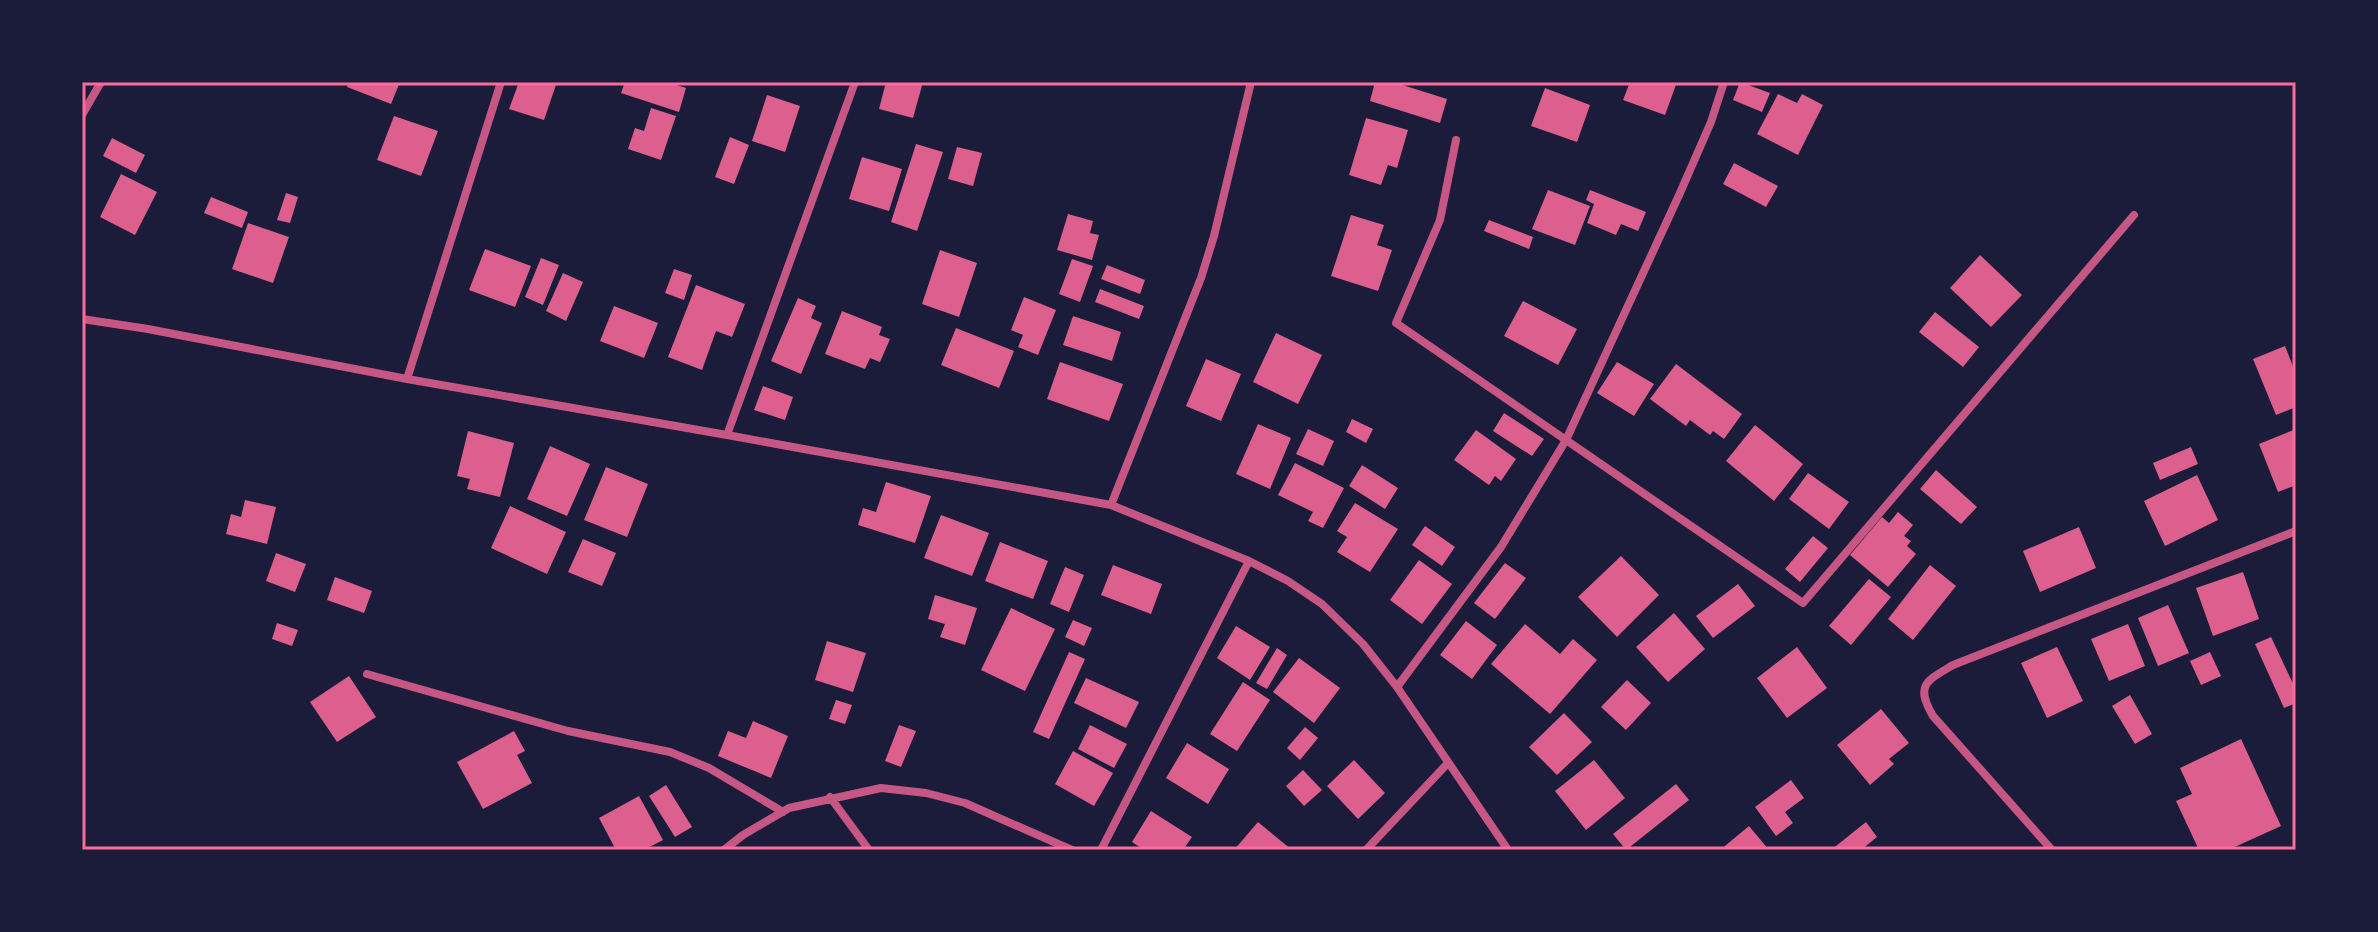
<svg xmlns="http://www.w3.org/2000/svg" width="2378" height="932" font-family="'Source Sans 3',sans-serif">
  <rect width="100%" height="100%" fill="#1b1b3a"/>
  <path fill="#dd5f8e" d="M349,82H400L391,104L347,87Z
    M519,82H557L544,120L509,109Z
    M625,82H667L686,88L679,112L621,93Z
    M886,82H923L913,118L879,109Z
    M1375,82H1393L1447,99L1440,123L1370,101Z
    M1630,82H1677L1665,115L1623,100Z
    M1740,82L1770,93L1762,112L1733,100Z
    M1545,88L1590,105L1577,142L1531,126Z
    M1778,94L1797,103L1802,94L1823,105L1798,155L1757,134Z
    M767,95L800,106L785,152L752,141Z
    M651,108L676,116L661,160L628,149L635,128L644,131Z
    M394,116L438,131L421,176L377,160Z
    M1366,118L1408,130L1397,168L1388,165L1381,185L1349,175Z
    M730,137L749,145L734,184L715,177Z
    M112,138L145,155L136,173L103,156Z
    M916,144L943,152L917,231L891,222Z
    M957,147L982,153L973,186L948,179Z
    M862,157L902,169L889,211L849,199Z
    M1734,163L1778,186L1766,207L1723,184Z
    M121,174L157,192L135,235L100,217Z
    M1548,190L1590,206L1575,245L1532,229Z
    M1590,190L1646,212L1638,231L1621,224L1616,235L1587,223L1594,204L1586,200Z
    M286,193L298,197L290,223L277,220Z
    M211,197L248,212L242,228L204,213Z
    M1068,214L1093,221L1090,233L1099,235L1092,260L1057,250Z
    M1351,215L1384,225L1377,245L1392,250L1378,291L1331,276Z
    M1489,220L1533,237L1529,249L1484,231Z
    M248,223L289,237L273,283L232,269Z
    M485,249L531,266L515,307L469,290Z
    M940,250L977,263L959,317L922,304Z
    M1980,255L2022,295L1991,327L1950,288Z
    M541,258L559,265L543,305L525,297Z
    M1072,259L1093,266L1080,302L1059,294Z
    M1107,265L1145,280L1140,294L1101,279Z
    M674,269L692,275L684,300L665,293Z
    M563,273L583,282L566,321L546,311Z
    M696,285L745,304L732,337L716,331L702,370L668,357Z
    M1100,289L1144,306L1139,319L1095,302Z
    M1024,297L1056,310L1038,355L1018,347L1023,335L1011,330Z
    M798,298L816,306L811,318L822,323L801,374L771,361Z
    M1523,301L1577,329L1558,365L1504,336Z
    M614,306L658,323L644,358L600,341Z
    M842,311L882,327L879,335L890,339L880,362L870,358L865,369L825,354Z
    M1935,312L1979,347L1963,367L1919,332Z
    M1073,316L1121,332L1112,361L1063,345Z
    M956,328L1014,351L999,388L941,365Z
    M1276,333L1322,355L1298,404L1253,382Z
    M2285,346L2296,374V407L2276,415L2253,359Z
    M1206,359L1241,374L1221,421L1186,406Z
    M1060,362L1123,384L1109,421L1047,399Z
    M1617,362L1654,384L1634,416L1597,393Z
    M1676,364L1742,414L1724,439L1713,431L1710,435L1690,420L1686,426L1650,399Z
    M763,386L793,397L785,420L754,410Z
    M1504,413L1544,439L1532,456L1493,431Z
    M1352,419L1373,429L1366,443L1346,432Z
    M1258,424L1291,438L1270,489L1236,474Z
    M1755,425L1803,464L1774,501L1726,461Z
    M1308,429L1334,441L1323,466L1296,454Z
    M2296,429V485L2278,492L2259,444Z
    M1476,430L1516,459L1501,481L1495,476L1489,485L1454,460Z
    M468,431L514,443L500,497L467,489L470,479L457,476Z
    M550,446L590,464L567,516L527,499Z
    M2191,447L2198,464L2160,480L2153,463Z
    M1295,463L1344,488L1323,528L1308,521L1313,512L1278,495Z
    M1362,465L1398,488L1385,509L1349,486Z
    M606,467L648,484L627,537L584,520Z
    M1936,470L1977,507L1961,524L1920,489Z
    M1808,473L1849,502L1829,529L1789,499Z
    M2197,475L2218,520L2165,546L2144,501Z
    M886,482L931,496L915,543L858,525L863,508L876,512Z
    M245,500L276,507L267,544L226,534L231,514L241,517Z
    M1355,503L1398,529L1370,572L1337,552L1347,537L1337,531Z
    M510,506L566,532L547,574L491,548Z
    M1898,512L1913,525L1904,536L1911,541L1907,546L1916,554L1888,587L1850,555L1882,517L1889,523Z
    M941,515L989,533L972,576L924,558Z
    M1425,526L1455,547L1442,566L1412,545Z
    M2079,527L2096,568L2040,592L2023,551Z
    M1813,536L1828,548L1800,582L1785,569Z
    M583,539L616,553L602,586L568,572Z
    M1000,542L1048,561L1033,599L985,581Z
    M276,553L306,564L295,592L266,581Z
    M1621,556L1659,595L1617,637L1578,597Z
    M1419,560L1452,584L1422,624L1390,600Z
    M1505,563L1526,578L1495,619L1474,603Z
    M1113,565L1162,584L1151,614L1101,595Z
    M1930,565L1956,586L1913,640L1888,619Z
    M1065,567L1084,575L1069,612L1050,604Z
    M2243,572L2259,619L2213,636L2196,588Z
    M335,577L372,591L364,613L327,600Z
    M1869,579L1891,597L1851,645L1829,626Z
    M1738,584L1755,606L1713,638L1696,616Z
    M935,595L977,608L965,645L940,637L945,624L928,619Z
    M2168,605L2189,653L2158,666L2138,618Z
    M1011,608L1055,629L1025,691L981,670Z
    M1674,613L1705,649L1668,682L1636,647Z
    M1073,620L1092,628L1084,646L1065,637Z
    M1466,621L1497,645L1472,679L1440,655Z
    M277,623L298,630L292,646L272,639Z
    M1525,624L1560,654L1573,639L1597,660L1550,714L1491,664Z
    M2128,624L2145,666L2109,681L2091,639Z
    M1236,626L1270,647L1250,680L1217,658Z
    M2271,637L2296,690V703L2284,708L2255,644Z
    M827,641L866,653L853,692L815,680Z
    M1797,647L1827,688L1787,718L1757,678Z
    M2057,647L2083,701L2047,718L2021,663Z
    M1277,648L1287,655L1267,689L1256,683Z
    M1069,652L1085,659L1049,739L1033,732Z
    M2210,652L2221,676L2201,685L2190,661Z
    M1299,658L1340,688L1314,723L1273,692Z
    M349,676L376,717L337,742L310,702Z
    M1086,678L1139,702L1126,728L1074,703Z
    M1627,680L1651,703L1626,730L1601,707Z
    M1243,682L1270,700L1237,751L1210,734Z
    M2130,695L2152,734L2135,744L2112,706Z
    M836,700L852,705L845,724L829,719Z
    M1881,709L1909,743L1889,759L1894,764L1870,785L1837,745Z
    M1564,713L1592,742L1557,775L1529,747Z
    M753,721L788,736L771,778L718,756L728,731L746,738Z
    M899,725L916,731L901,767L885,761Z
    M1090,725L1127,744L1114,768L1078,749Z
    M1305,727L1318,738L1300,760L1287,748Z
    M514,731L525,751L517,755L532,783L483,809L457,762Z
    M2241,739L2281,826L2228,850H2199L2176,801L2192,794L2180,768Z
    M1187,743L1229,769L1208,804L1166,778Z
    M1073,751L1113,773L1094,806L1055,784Z
    M1354,760L1385,793L1358,819L1327,786Z
    M1594,760L1625,798L1586,830L1555,791Z
    M1303,770L1322,790L1304,806L1286,786Z
    M1791,780L1804,798L1785,812L1793,823L1776,836L1755,807Z
    M1676,784L1689,800L1626,850L1613,834Z
    M666,785L692,827L675,837L649,796Z
    M639,796L663,840L644,850H616L599,818Z
    M1151,811L1192,837L1183,850H1144L1132,842Z
    M1258,822L1292,850H1234Z
    M1866,822L1877,837L1861,850H1831Z
    M1749,826L1769,850H1720Z"/>
  <g fill="none" stroke-linecap="round" stroke-linejoin="round">
    <path stroke="#c65784" stroke-width="8" d="M82,115L101,82
      M1456,140L1440,220L1396,323L1803,603L2134,215
      M82,319L148,329L407,379L727,435L1111,505L1249,561L1288,581L1322,604L1363,644L1397,687L1508,850
      M407,379L501,82
      M727,435L855,82
      M1111,505L1201,278L1214,236L1251,82
      M367,674L568,731L670,752L709,768L783,812
      M1397,687L1501,547L1566,440L1680,193L1711,122L1724,82
      M830,797L869,850
      M724,850L743,835L789,808L881,788L926,793L965,803L1072,850
      M1101,850L1249,561
      M1366,850L1448,763
      M2052,850L1933,716C1915,685 1926,681 1953,665L2296,531"/>
  </g>
  <rect width="2378" height="932" fill="none" stroke="#1b1b3a" stroke-width="168"/>
  <rect x="84" y="84" width="2210" height="764" fill="none" stroke="#ff6b9d" stroke-width="3"/>
</svg>
